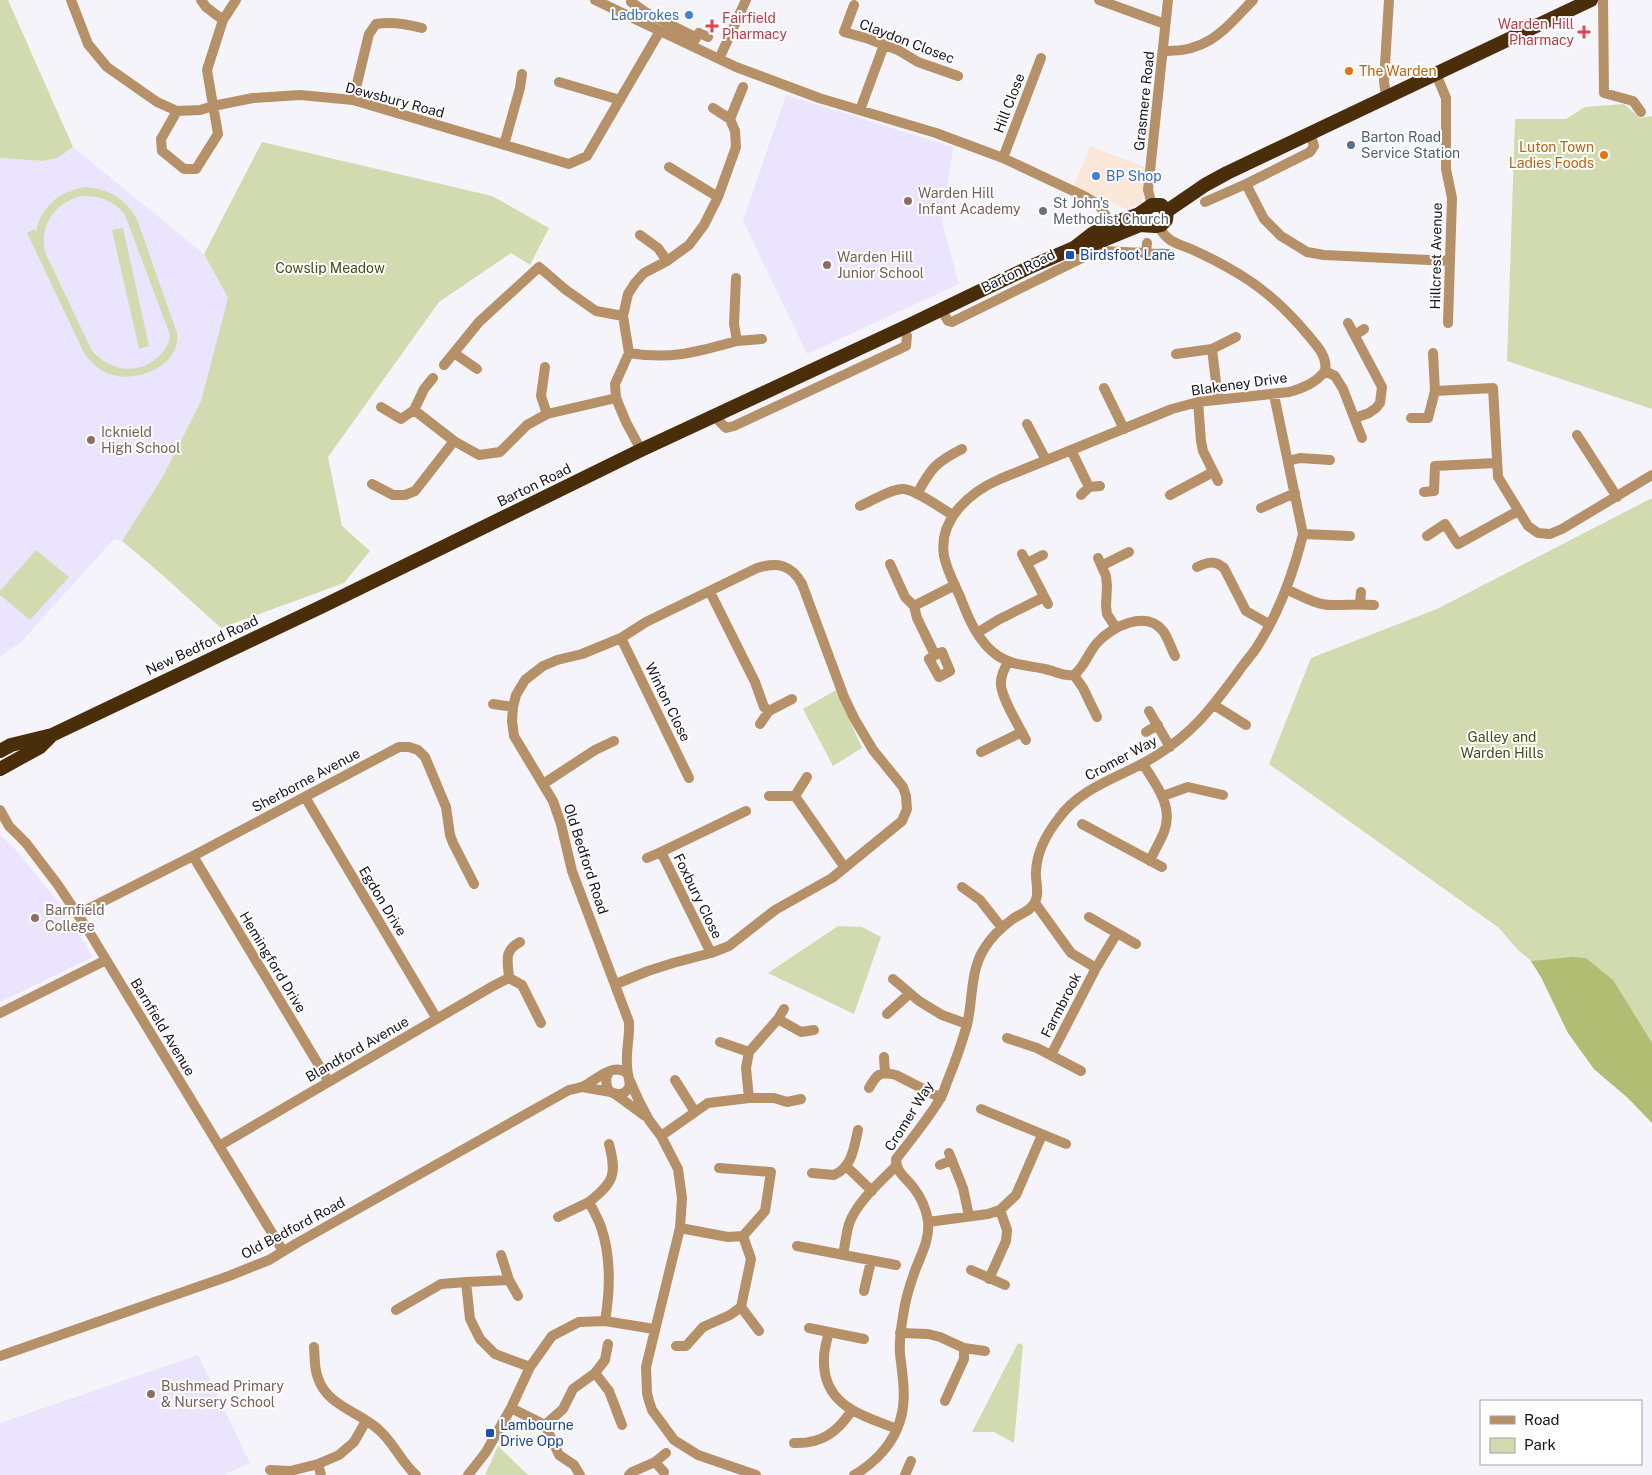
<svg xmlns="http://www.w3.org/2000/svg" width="1652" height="1475" font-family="'Public Sans',sans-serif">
  <rect width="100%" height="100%" fill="#f6f4fb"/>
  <path fill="#fbe7d7" d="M1090,146L1145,167L1142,203L1126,209L1074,186Z"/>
  <path fill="#ebe4fe" d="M786,95L953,147L942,222L959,284L807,354L743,221Z
    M73,147L204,254L228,298L201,401L162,478L122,541L114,539L21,642L0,657V158L43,161L57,158Z
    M0,835L14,848L63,908L93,957L0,1002Z
    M198,1355L250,1463L227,1473V1475H0V1423Z"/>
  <path fill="#d2dbaf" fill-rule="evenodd" d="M0,0H8L73,147L57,158L43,161L0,158Z
    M1624,104L1640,118L1652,116V409L1507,361L1515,119H1566L1585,107Z
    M262,142L492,196L549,228L530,265L511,253L439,302L328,457L342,526L370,551L344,583L221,628L160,573L122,541L162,478L201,401L228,298L204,254Z
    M85,187C109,189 125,198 137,219L177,333C182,364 138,383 113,375C101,372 93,364 85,355L27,233L34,229L36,232C41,206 60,191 85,187ZM81,196C99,195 115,201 125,215L170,335C170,343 165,350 159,356C139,376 110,371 92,351L45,252C39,225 55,203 81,196Z
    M123,228L149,346L139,349L112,230Z
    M1652,498V1123L1628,1098L1594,1069L1568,1033L1541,977L1531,961L1518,950L1499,928L1269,764L1311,658L1437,609Z
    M36,550L69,577L30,620L0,595V591Z
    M836,690L862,748L833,766L803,709Z
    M838,926L862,927L881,937L854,1014L768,973Z
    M1018,1343L1023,1345L1014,1443L994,1432H972Z
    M498,1446L528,1475H485Z"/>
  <path fill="#b0bd73" d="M1572,957L1586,958L1613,980L1652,1043V1123L1628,1098L1594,1069L1568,1033L1541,977L1531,961Z"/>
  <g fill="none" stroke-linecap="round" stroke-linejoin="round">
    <path stroke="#b69168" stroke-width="10" d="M71,0L88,44L107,67L157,102L177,111L200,110L213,106L253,98L300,95L353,100L569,164L587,156L660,31
      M201,0L206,7L223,20
      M595,0L736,67L819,98L936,133L1003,158L1086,197L1099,205L1111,224
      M1099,0L1165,24
      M1603,0L1604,93L1633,101L1641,112
      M631,2L647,13L695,37
      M854,5L844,32L869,39L898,50L918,62L958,76
      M694,41L699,33L708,37
      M1163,51C1208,53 1225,29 1253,0
      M719,59L746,0
      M1436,74L1446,98V169L1452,198L1448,323
      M559,82L620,100
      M1386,97L1384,81L1389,0
      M353,100L369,34L376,24C392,21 407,24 422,28
      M713,108L730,119
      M860,110L884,45
      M177,111L161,139L162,151L184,169H196L218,134L207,70L223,20L236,0
      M504,145L520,88L522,74
      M1003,158L1041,58
      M669,167L718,197
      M1246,184L1264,219L1281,236L1307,252L1324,255L1449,261
      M1205,202L1246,184L1310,152L1314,146L1310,133
      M1152,205L1148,190L1168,0
      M1158,226C1169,243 1174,242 1191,249C1207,256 1224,265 1239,274C1266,290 1288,311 1308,335C1316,345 1328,356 1325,371
      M640,235L658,248L667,261
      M1146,253L1147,243
      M941,309L948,321L952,322L1084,257L1101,251L1168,254
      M1348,323L1382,387L1380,403L1376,408L1369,413L1355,418
      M1355,335L1364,329
      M737,341L762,339
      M1212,349L1218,399
      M454,353L477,369
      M629,353C672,360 696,352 737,341L734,324L736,278
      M1176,354L1212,349L1236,337
      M444,365L479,322L539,267L566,290L596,311L623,316
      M545,367L541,396L547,414
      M1325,371L1335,376L1343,389L1362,438
      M1104,388L1124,429
      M1435,391L1493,388L1498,477L1528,526L1538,533L1550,534L1562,529L1652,475
      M1198,402L1201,441L1203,451L1218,481
      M381,407L401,419L414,410L454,441L479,455L500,452L527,425L547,414L616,398
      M414,410L424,389L433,378
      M717,415L719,421L726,428L734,426L906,346L907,336L903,328
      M1411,418H1428L1435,391L1433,353
      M1027,424L1046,460
      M1577,435L1617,497
      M641,450L626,422L616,398L615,384L629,353L623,316L628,294L635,283L644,273L667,261L689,245L704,225L718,197L736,147L735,131L730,119L743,87
      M1071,450L1089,487
      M1288,461L1300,458L1330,460
      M372,484L393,495H405L415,491L454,441
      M1424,492L1434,491L1435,466L1496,463
      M917,494C931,468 936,462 962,449
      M1081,495L1089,487L1100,486
      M1170,495L1213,472
      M860,506C872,501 892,488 904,489C916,490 942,509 953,515
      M1261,508L1295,493
      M1303,534L1350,536
      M1427,536L1445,524L1458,544L1518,511
      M1022,554L1048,604
      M1098,558L1106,576L1107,586L1106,606L1107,614L1116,628
      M1027,563L1043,555
      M890,564L905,597L914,606L917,618L935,655L942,652L950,671L939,677L929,659L935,655
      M1103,565L1129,552
      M1197,567C1208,562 1214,560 1224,568L1246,611L1269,624
      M1286,589C1301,596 1318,606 1334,605C1348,605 1360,604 1374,605
      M710,592L755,682L764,707L769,711
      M1360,604L1361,592
      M914,606L955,585
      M977,633L998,620L1044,597
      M621,638L689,778
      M1008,662C1004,669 1000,677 1001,685C1002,699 1019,726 1026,740
      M1074,675C1064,677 1055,671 1045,669C1028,665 1013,666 998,656C979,643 969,620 961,599C955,585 947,571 944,556C938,519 970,492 1000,479L1172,409L1198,402L1289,392C1303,388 1316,383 1325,371
      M1074,675C1085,666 1088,653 1097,643C1111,627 1146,609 1163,631C1168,638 1171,648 1175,656
      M1074,675L1083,688L1097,717
      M493,704L513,707
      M1214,705L1246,725
      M1149,711L1170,747
      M760,724L769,711L792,699
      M1146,732L1158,725
      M981,752L1022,732
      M1143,764C1156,785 1174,806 1164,832C1160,842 1154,851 1150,861
      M543,784L595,750L614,741
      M769,796H795L807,777
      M795,796L845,868
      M1163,796L1188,787L1223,795
      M305,797L437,1019
      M0,810L9,826L26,843L58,885L88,930L283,1251
      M1082,824L1162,867
      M193,856L329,1082
      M647,858L661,852
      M962,887L980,900L1002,928
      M1035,903L1071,953L1096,968L1051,1055
      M78,914L193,856L399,747H409L418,750L425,757L446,807L450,835L453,843L474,884
      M1089,917L1136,944
      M711,953L661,852L746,811
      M1096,968L1117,933
      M509,978L522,985L541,1023
      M509,978C508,961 503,951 520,942
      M893,979L919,1001L942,1015L967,1024
      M616,984L648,971L673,963L711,953L729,946L775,910L832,878L902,821L907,809L906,796L903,787L873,750L854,718L844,697L802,584C791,564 777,562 757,568L646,622L621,638L582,654L557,660L543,666L525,680L516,695L513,707L512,721L514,736L553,801L561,824L572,871L629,1022C630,1042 624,1054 628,1074
      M0,1013L106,960
      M887,1014L909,994
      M778,1019L801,1032L814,1030
      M1007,1038L1037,1048L1081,1071
      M720,1042L749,1052
      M884,1057L885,1073
      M675,1080L695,1112
      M630,1081L639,1101L649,1120L661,1136L678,1169L682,1198L680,1228L646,1367L647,1393L649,1401L652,1410L674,1440L698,1455L756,1475
      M582,1087L611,1092
      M869,1088C877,1074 879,1071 896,1075L941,1098
      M615,1094L645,1116
      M749,1098L746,1068L749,1052L778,1019L784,1009
      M981,1109L1066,1144
      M661,1136L708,1103L749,1098H774L787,1102L801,1099
      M219,1146L493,986L509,978
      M949,1153L963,1188L969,1216
      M940,1165L952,1160
      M846,1166L872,1191
      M812,1173L834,1175C852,1167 854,1148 858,1130
      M558,1217L589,1202
      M928,1222L988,1214L1000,1210L1016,1195L1042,1135
      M680,1228L728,1237L743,1236L765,1211L771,1172L719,1168
      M797,1246L896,1265
      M501,1255L509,1280
      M843,1255C845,1245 846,1234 849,1224C856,1203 880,1182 896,1166
      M971,1270L1005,1285
      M989,1279L1006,1241L1007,1230L1000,1210
      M466,1282L509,1280L518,1296
      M864,1291L871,1261
      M741,1307L759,1331
      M396,1310L441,1284L466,1282L470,1319L480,1339L495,1354L530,1367
      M605,1321C610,1291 611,1256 601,1227C598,1218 593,1210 589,1202C614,1182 617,1175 609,1144
      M809,1328L864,1339
      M829,1332C827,1340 824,1349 824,1358C822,1406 862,1415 897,1429
      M900,1333L928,1334L940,1337L964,1348V1359L945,1401
      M676,1346H686L703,1327L730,1315L741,1307L751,1259L743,1236
      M314,1347C315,1357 314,1369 318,1378C327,1406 360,1412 379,1430C394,1443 401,1462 416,1475
      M964,1348L985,1351
      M0,1356L229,1276L269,1260L297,1243L569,1090C574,1089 580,1088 584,1086C597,1079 615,1061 628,1074L630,1085C626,1095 617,1097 608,1090C606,1083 605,1078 609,1072
      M595,1373L605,1360L608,1344
      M511,1408L545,1425L559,1455L574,1465L580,1475
      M545,1425L563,1409L573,1389L595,1373L609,1391L622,1425
      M794,1443C821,1444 837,1433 852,1410
      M655,1462L664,1472
      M318,1464L321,1475
      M270,1470L290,1471L318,1464L339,1455L354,1442L366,1421
      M468,1475L486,1452L511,1408L530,1367L552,1336L579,1322L605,1321L654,1329
      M629,1475L632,1472L655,1462L666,1453
      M854,1475C872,1465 889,1448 897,1429C908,1404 903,1380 900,1354C899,1341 901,1328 903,1316C905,1300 910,1284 916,1268C922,1253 930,1238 928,1221C926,1208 921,1197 913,1187C905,1177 896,1172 896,1159C911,1140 928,1119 940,1099C944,1092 946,1084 949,1077C956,1060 962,1042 967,1025C973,1000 970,971 984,949C991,937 1003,926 1014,918C1022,913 1031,911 1035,902C1040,893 1035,881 1036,871C1037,852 1047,833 1059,818C1082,786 1122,777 1154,757C1193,733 1209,711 1236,675C1242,666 1249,658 1255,650C1278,615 1293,575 1303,534L1274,395
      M905,1475L911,1461"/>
    <path stroke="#4a2e09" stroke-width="14" d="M1167,211L1205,185L1227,173L1591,0
      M0,751L11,745L52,735L325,605L641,450L903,328L1032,266L1074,248L1096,243L1140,225L1155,226L1161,225L1166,220L1167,211L1161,205H1152L1139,214L1111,224L1092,234L1074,248
      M0,769L40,747L50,737"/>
  </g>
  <g fill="#3f7fe0" stroke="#fff" stroke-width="2">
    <circle cx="689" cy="15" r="5"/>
    <circle cx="1096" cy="176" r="5"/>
  </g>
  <g fill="#e0444e" stroke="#fff" stroke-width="2">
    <path d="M709.5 18.5h5v5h5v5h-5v5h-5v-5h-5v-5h5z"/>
    <path d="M1581.5 24.5h5v5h5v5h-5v5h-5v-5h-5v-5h5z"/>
  </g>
  <g fill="#e8710a" stroke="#fff" stroke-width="2">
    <circle cx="1349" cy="71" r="5"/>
    <circle cx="1604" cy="155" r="5"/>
  </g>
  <circle fill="#5c6f8a" stroke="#fff" stroke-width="2" cx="1351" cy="145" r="5"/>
  <g fill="#8d6e63" stroke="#fff" stroke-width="2">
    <circle cx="908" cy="201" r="5"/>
    <circle cx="827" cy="265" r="5"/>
    <circle cx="91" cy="440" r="5"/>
    <circle cx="35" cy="918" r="5"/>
    <circle cx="151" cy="1394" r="5"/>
  </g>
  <circle fill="#6b7280" stroke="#fff" stroke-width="2" cx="1043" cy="211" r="5"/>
  <g fill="#1a4fb4" stroke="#fff" stroke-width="2">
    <rect x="1065" y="250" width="10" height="10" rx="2.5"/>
    <rect x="485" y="1428" width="10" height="10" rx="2.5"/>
  </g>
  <g text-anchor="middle" stroke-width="4" stroke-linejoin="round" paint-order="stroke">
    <g font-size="14" fill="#366cbe" stroke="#fff" text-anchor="end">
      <text x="679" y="20">Ladbrokes</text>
      <text x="1106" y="181" text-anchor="start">BP Shop</text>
    </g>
    <g font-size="14" fill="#be3a42" stroke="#fff" text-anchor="start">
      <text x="722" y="23">Fairfield<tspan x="722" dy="16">Pharmacy</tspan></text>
      <text x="1574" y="29" text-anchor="end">Warden Hill<tspan x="1574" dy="16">Pharmacy</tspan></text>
    </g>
    <g font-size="14" fill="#16131f" stroke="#fff">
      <text transform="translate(907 41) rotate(21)" y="5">Claydon Closec</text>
      <text transform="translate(395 100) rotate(15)" y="5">Dewsbury Road</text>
      <text transform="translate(1144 101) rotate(-84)" y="5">Grasmere Road</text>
      <text transform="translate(1009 103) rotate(-69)" y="5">Hill Close</text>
      <text transform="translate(1436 256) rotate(-89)" y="5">Hillcrest Avenue</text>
      <text transform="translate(1018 271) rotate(-26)" y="5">Barton Road</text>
      <text transform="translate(1239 384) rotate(-8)" y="5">Blakeney Drive</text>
      <text transform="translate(534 485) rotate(-26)" y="5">Barton Road</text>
      <text transform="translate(202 645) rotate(-25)" y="5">New Bedford Road</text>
      <text transform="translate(668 702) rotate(64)" y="5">Winton Close</text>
      <text transform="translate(1121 758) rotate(-28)" y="5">Cromer Way</text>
      <text transform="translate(306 780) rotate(-28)" y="5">Sherborne Avenue</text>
      <text transform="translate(586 859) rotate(72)" y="5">Old Bedford Road</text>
      <text transform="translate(698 896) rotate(64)" y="5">Foxbury Close</text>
      <text transform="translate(383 901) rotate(59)" y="5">Egdon Drive</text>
      <text transform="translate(273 962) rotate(59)" y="5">Hemingford Drive</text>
      <text transform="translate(1061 1005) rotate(-63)" y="5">Farmbrook</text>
      <text transform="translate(163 1027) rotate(59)" y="5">Barnfield Avenue</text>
      <text transform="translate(357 1049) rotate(-30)" y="5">Blandford Avenue</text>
      <text transform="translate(909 1116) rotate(-58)" y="5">Cromer Way</text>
      <text transform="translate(293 1228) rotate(-28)" y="5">Old Bedford Road</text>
    </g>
    <g font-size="14" fill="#c56008" stroke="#fff" text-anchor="start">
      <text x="1359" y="76">The Warden</text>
      <text x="1594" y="152" text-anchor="end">Luton Town<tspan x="1594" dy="16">Ladies Foods</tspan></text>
    </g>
    <g font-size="14" fill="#4e5e75" stroke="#fff" text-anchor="start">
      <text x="1361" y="142">Barton Road<tspan x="1361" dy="16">Service Station</tspan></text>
    </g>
    <g font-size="14" fill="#785e54" stroke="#fff" text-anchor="start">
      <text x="918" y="198">Warden Hill<tspan x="918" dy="16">Infant Academy</tspan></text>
      <text x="837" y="262">Warden Hill<tspan x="837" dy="16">Junior School</tspan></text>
      <text x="101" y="437">Icknield<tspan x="101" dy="16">High School</tspan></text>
      <text x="45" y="915">Barnfield<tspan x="45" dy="16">College</tspan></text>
      <text x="161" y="1391">Bushmead Primary<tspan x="161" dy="16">&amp; Nursery School</tspan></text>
    </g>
    <g font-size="14" fill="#5b616d" stroke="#fff" text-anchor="start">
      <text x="1053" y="208">St John's<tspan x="1053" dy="16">Methodist Church</tspan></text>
    </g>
    <g font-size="14" fill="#164399" stroke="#fff" text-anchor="start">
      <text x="1080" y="260">Birdsfoot Lane</text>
      <text x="500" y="1430">Lambourne<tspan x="500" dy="16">Drive Opp</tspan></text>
    </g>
    <g font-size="14" fill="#454d16" stroke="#fff">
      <text x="330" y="273">Cowslip Meadow</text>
      <text x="1502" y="742">Galley and<tspan x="1502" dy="16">Warden Hills</tspan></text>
    </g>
  </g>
  <rect x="1480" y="1400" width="162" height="65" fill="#ffffff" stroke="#a2a1a5"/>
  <rect x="1490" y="1416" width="25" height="8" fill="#b69168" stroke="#a2a1a5"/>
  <text x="1524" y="1425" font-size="15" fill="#16131f">Road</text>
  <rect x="1490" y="1438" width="25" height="15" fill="#d2dbaf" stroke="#a2a1a5"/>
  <text x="1524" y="1450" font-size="15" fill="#16131f">Park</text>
</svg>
